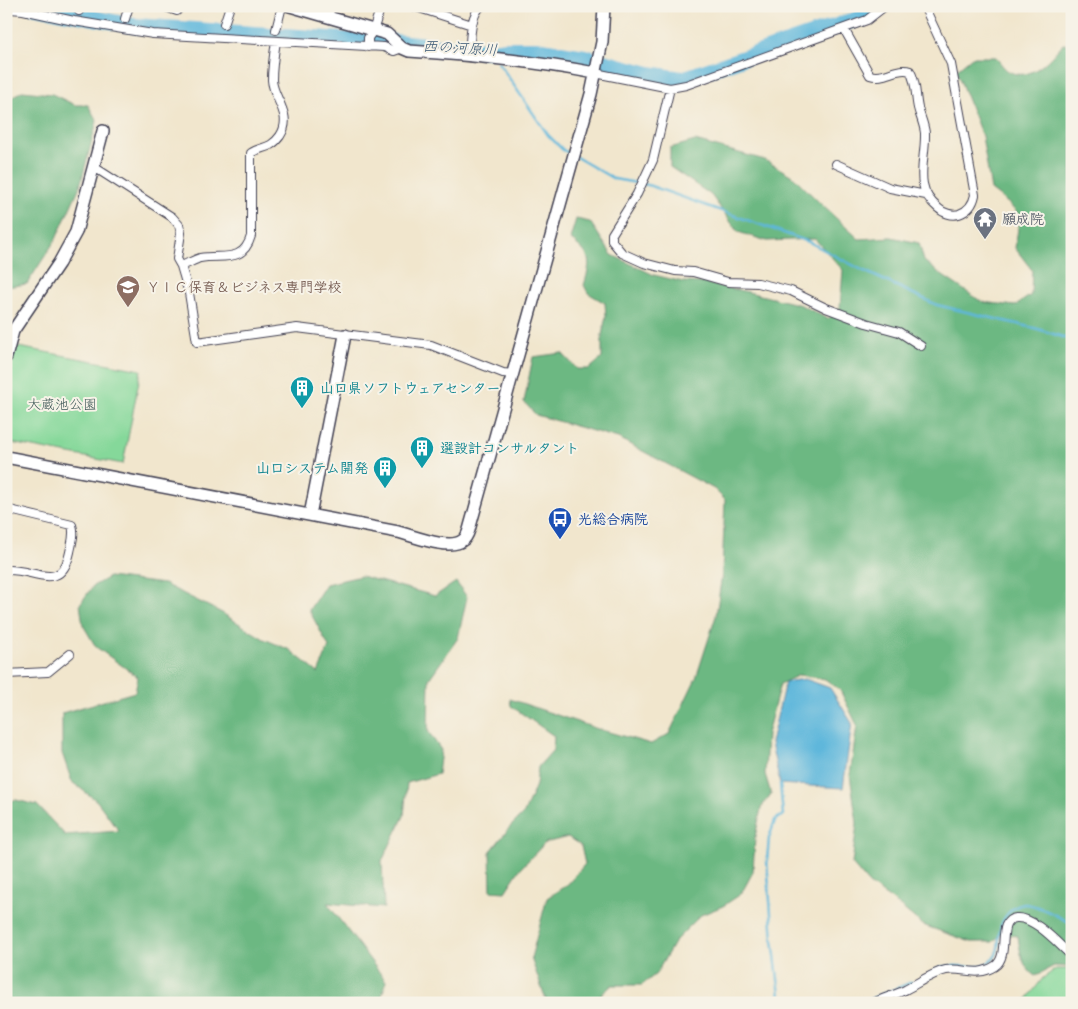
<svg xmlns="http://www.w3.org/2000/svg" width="1078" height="1009" font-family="'Balsamiq Sans','Klee One',sans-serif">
  <rect width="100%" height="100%" fill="#f7f3e8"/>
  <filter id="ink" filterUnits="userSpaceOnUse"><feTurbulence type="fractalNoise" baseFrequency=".02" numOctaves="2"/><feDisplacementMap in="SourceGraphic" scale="10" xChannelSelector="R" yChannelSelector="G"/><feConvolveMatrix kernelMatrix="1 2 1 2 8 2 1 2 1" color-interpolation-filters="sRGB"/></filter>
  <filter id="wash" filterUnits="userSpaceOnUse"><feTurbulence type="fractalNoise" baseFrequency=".0096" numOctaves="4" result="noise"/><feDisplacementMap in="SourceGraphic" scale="20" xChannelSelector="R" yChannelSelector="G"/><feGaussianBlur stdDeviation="1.12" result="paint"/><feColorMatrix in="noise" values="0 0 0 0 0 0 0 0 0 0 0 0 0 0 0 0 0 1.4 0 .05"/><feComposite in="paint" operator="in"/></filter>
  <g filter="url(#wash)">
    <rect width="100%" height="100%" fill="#f1e6cd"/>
    <path fill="#85d89a" stroke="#547d6a" d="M13,346L141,370L123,464L6,442V382Z
      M1056,969H1067L1072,975V1003H1024L1043,978Z"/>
    <path fill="#6cb882" stroke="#476d5e" d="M1063,44H1072V967L1054,966L1035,976C1022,967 1020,952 1018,936L1001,934L993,942H971L923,925L895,902L869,884L852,864L857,823L850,775L857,725L840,690L825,679L799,675L780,684L767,734L765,774L771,794L761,808L755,837L753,872L741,894L723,906L701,915L675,941L656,974L642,985H612L592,1003H547L531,958L547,898L568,884L585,864L581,846L568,837L545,843L520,869L505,892L491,891L490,852L510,827L524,813L536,785L538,767L553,750L554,736L511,706L510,699L598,729L651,744L669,734L696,678L716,616L722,574L725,500L714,489L618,438L536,415L524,402L533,357L562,353L577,369H589L602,358V335L606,316L605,303L588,293L584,285C592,260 591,255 570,239L576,219L590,222L612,255L654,275L683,282L704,283L748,292L801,305L828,319L840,308L843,270L815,239L767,241L738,232L711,195L670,167V148L695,141L765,160L794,177L824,207L859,239L891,237L919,243L924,261L943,276L982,302L1015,306L1031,295L1032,270L1015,248L1020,216L1008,203L991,190L982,136L956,70L972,57H996C999,61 1004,69 1010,72C1032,82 1050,58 1063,44Z
      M22,91L52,94L75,105H88L97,121L80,186L56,239L27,284L6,287V101Z
      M361,576L435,596L456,582L467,597L458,638L429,679L428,731L441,750L438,774L407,783L404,816L382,861L384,908L327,903L386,981L380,1003H6V801L16,800L37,805L65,835L119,831L97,801L72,782L62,753V713L135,692L138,677L96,647L83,625L80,604L93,586L109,577L164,584L222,613L264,639L290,650L318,673L329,647L309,610L326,584Z"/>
    <path fill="#5eb7db" stroke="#406c8b" d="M805,679L830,688L852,723L843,788L780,784L771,743L785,682Z"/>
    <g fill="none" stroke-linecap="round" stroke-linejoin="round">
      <path stroke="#5eb7db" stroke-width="2.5" d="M1071,6L1072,7
        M498,62L548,135L563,150L571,154
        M576,157L614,179L648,185L809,242L862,270L937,305L1038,329L1072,340
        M780,784L783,815L775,820L769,838L767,861L773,940L781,1003
        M937,969C956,960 977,975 993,959C1000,952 998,939 1000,930C1002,918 1012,905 1025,904C1037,904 1061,918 1072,924
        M861,1003L912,982"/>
      <path stroke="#5eb7db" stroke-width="16" d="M31,6L135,26L359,41H385L491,51L506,49H536L585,57L649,74L682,79L860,18L875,6"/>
    </g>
  </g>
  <g filter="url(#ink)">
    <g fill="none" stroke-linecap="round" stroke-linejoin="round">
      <g stroke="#413f51" stroke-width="10">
        <path id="street" d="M8,6L10,9L23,10L74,21L153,34L384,47L394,51L402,48
          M163,6L177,11L179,6
          M413,6L472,25
          M79,11L80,6
          M328,18L331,6
          M125,19L129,6
          M224,24L230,6
          M844,29L870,75C884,80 897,66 910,71C917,83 915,95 918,108C920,116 924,124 925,133C926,161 912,187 938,208C943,213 952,216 959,214C968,211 973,205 975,195L951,64L924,6
          M276,30L282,6
          M368,47V38L373,31L381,6
          M469,54C471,39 469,18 481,6
          M595,73L670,88L686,85L867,20L885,6
          M670,88L653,160L637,194L612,234V241L622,253L644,263L675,271L693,272L728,282L758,283L791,291L826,308L866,323L899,332L921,346
          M836,164L890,188L926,195
          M94,167L172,217L179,225L181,233L177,259L181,266L189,293L197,342L297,328L431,345L503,373L513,374
          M181,266C187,264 194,260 200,258C222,254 243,264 251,236V153C261,146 270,150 280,136C294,115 273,99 272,80C272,67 274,54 276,41
          M6,509L72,525C75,534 72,542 70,552C61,594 35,568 6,570
          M6,674L48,672L70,654
          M873,1003C884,998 895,995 905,990C918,983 932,973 946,970C964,967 976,978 995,966C1011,955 995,920 1016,918C1034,916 1059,945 1072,956"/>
      </g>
      <g stroke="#413f51" stroke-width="14">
        <path id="secondary" d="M290,6L387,34L402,48L409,51C473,55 533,61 595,73
          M6,357L13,331L59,263L76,232L103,131
          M6,457L398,532C414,536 450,551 463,540C466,538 468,533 469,530L591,94L602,42L604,6
          M310,515L345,335"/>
      </g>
      <use href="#street" stroke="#fff" stroke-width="8"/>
      <use href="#secondary" stroke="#fff" stroke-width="11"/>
    </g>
  </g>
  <defs>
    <g id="temple-pin" transform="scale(1.25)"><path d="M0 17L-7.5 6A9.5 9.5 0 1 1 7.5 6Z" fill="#6b7280" stroke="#f7f3e8"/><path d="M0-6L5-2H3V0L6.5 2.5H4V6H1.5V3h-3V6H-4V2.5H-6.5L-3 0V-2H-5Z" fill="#fff"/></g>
    <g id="university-pin" transform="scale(1.25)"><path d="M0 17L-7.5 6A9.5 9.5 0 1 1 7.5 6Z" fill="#8d6e63" stroke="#f7f3e8"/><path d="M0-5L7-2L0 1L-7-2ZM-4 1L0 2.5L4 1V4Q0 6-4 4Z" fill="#fff"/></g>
    <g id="building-pin" transform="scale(1.25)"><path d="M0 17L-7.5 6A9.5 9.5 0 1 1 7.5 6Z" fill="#0f9aa8" stroke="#f7f3e8"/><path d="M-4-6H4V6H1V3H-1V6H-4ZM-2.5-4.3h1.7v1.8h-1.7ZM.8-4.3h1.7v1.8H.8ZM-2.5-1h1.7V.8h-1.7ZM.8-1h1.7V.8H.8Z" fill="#fff"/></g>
    <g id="bus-pin" transform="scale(1.25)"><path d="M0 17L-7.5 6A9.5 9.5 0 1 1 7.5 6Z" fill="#1a4fb4" stroke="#f7f3e8"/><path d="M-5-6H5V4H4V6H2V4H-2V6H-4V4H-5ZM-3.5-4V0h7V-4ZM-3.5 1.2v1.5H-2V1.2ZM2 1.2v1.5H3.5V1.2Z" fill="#fff"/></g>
  </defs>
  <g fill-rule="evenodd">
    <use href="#temple-pin" x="985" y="219"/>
    <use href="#university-pin" x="128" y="287"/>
    <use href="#building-pin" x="302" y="388"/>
    <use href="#building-pin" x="422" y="448"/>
    <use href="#building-pin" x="385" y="468"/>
    <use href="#bus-pin" x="560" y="519"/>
  </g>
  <g text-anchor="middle" stroke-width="4" stroke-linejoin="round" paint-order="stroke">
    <g font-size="14" font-weight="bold" fill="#5b616d" stroke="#f7f3e8" text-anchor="start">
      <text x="1002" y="224">願成院</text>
    </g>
    <g font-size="14" font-weight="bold" fill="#785e54" stroke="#f7f3e8" text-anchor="start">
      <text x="146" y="292">ＹＩＣ保育＆ビジネス専門学校</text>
    </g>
    <g font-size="14" font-weight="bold" fill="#0d838f" stroke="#f7f3e8" text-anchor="start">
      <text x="320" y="393">山口県ソフトウェアセンター</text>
      <text x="440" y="453">選設計コンサルタント</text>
      <text x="368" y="473" text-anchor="end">山口システム開発</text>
    </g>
    <g font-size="14" fill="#405958" stroke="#f7f3e8">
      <text x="62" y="409">大蔵池公園</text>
    </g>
    <g font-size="14" font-weight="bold" fill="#164399" stroke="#f7f3e8" text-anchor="start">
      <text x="578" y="524">光総合病院</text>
    </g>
    <g font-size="15" font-style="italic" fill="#375673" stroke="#f7f3e8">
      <text transform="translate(460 48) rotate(3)" y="5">西の河原川</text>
    </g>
  </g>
  <rect width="1078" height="1009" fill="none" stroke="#f7f3e8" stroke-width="25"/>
</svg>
